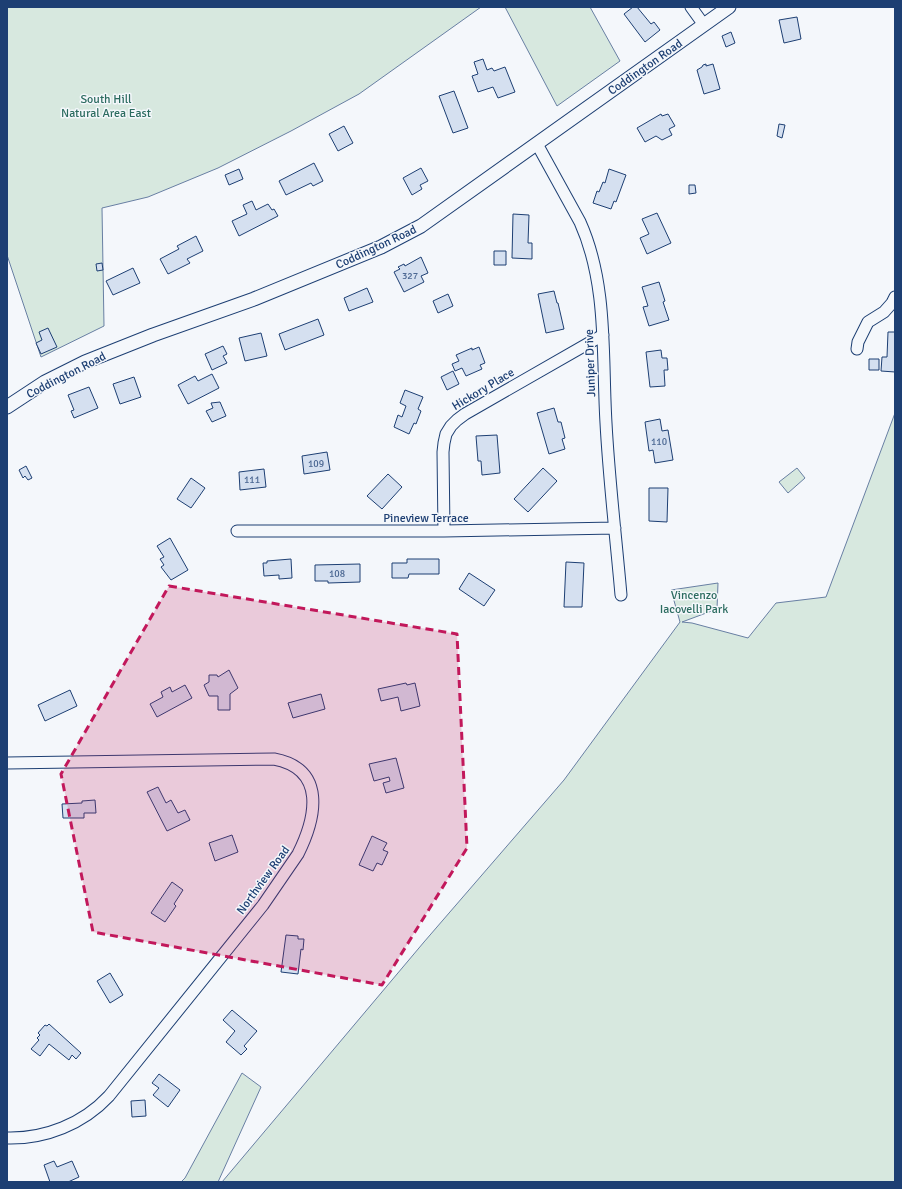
<svg xmlns="http://www.w3.org/2000/svg" width="902" height="1189" font-family="Signika,sans-serif">
  <rect width="100%" height="100%" fill="#f4f7fb"/>
  <path fill="#d7e8df" stroke="#687fa3" d="M7,7H481L359,94L291,131L218,168L148,197L102,208L104,326L41,357L7,255Z
    M505,7H590L620,61L557,106Z
    M895,413V1182H222L424,942L564,780L680,622L671,590L718,583L717,609L682,622L692,623L748,638L776,603L826,597Z
    M797,468L805,478L788,493L779,482Z
    M242,1073L261,1087L218,1182H181L185,1178Z"/>
  <path fill="#d5e0f0" stroke="#1d3f73" d="M633,7H637L651,24L654,22L660,30L645,42L624,14Z
    M797,17L801,39L784,43L779,20Z
    M731,32L735,43L726,47L722,36Z
    M483,59L487,70L492,68L494,71L505,67L515,92L498,98L493,87L478,92L472,76L478,74L474,62Z
    M706,64V66L713,64L720,89L704,94L697,70L702,67L703,65Z
    M454,91L468,128L453,133L439,96Z
    M661,114L662,116L668,114L675,126L669,129L672,135L662,140L656,136L645,142L637,128Z
    M779,124L785,125L782,138L777,136Z
    M344,126L353,143L338,151L329,134Z
    M314,163L323,181L313,186L311,183L286,195L279,181Z
    M421,168L428,181L420,185L422,189L412,195L403,178Z
    M239,169L243,179L229,185L225,175Z
    M609,169L626,175L616,202L614,201L611,209L593,203L597,191L599,192L603,182L605,183Z
    M689,185H695L696,193L689,194Z
    M252,201L256,210L268,204L272,210L274,209L278,216L239,236L232,221L247,214L243,205Z
    M657,213L671,243L647,254L640,238L649,234L642,219Z
    M513,214L529,215L528,243H532V259L512,258Z
    M196,236L203,251L187,259L190,263L168,274L160,259L179,249L177,246Z
    M494,251H506V265H494Z
    M421,257L428,273L421,276L424,282L404,292L394,272L400,269L398,267L404,264L405,266Z
    M102,263L103,270L97,271L96,264Z
    M133,268L140,283L113,295L106,281Z
    M659,282L665,301L663,302L669,320L649,326L643,307L648,306L642,287Z
    M367,288L373,302L349,311L344,298Z
    M554,291L557,303H558L564,329L546,333L538,294Z
    M448,294L453,306L438,313L433,301Z
    M318,319L324,335L285,350L279,334Z
    M48,328L57,347L41,354L36,343L42,340L39,332Z
    M888,332H895V372L881,371L882,357H887Z
    M261,333L267,356L245,361L239,338Z
    M223,346L227,354L223,356L227,363L212,370L205,354Z
    M479,347L485,363L480,365L482,369L466,376L462,368L455,371L452,364L459,361L456,355L472,348V350Z
    M661,350L662,358H667L668,370H664L665,386L650,387L646,352Z
    M869,359H879V370H869Z
    M453,371L459,384L447,390L441,377Z
    M212,374L219,388L188,404L178,385L195,376L198,381Z
    M134,377L141,397L120,404L113,384Z
    M89,387L98,408L74,418L71,411L74,410L68,395Z
    M405,390L423,397L418,409L421,411L416,424L414,423L409,434L394,427L398,415L402,417L406,406L400,403Z
    M220,402L226,416L212,422L206,411L213,408L211,403Z
    M554,408L558,422H561L565,438L562,439L565,449L549,454L537,413Z
    M660,419L662,431L668,430L673,460L655,463L653,450L649,451L645,422Z
    M497,435L500,473L482,475L481,461H478L476,436Z
    M327,452L330,470L304,474L302,456Z
    M26,466L32,478L28,480L25,476L23,478L19,470Z
    M543,468L557,481L528,512L514,499Z
    M264,469L266,487L240,490L239,472Z
    M388,474L402,487L382,509L367,496Z
    M191,478L205,488L191,508L177,499Z
    M649,488H668L667,522L649,521Z
    M170,538L188,570L171,580L161,567L164,565L160,559L164,557L157,546Z
    M291,559L292,578L279,579V575L264,576L263,563H267V561Z
    M407,559H439V574H409L408,578H392V563H407Z
    M566,562L584,563L582,607H564Z
    M360,564V582L328,583V581H315V565Z
    M469,573L495,590L484,606L459,589Z
    M229,670L238,688L230,694V710H218V696H209L204,685L209,682V675H217L218,677Z
    M406,683L407,685L415,683L420,706L401,711L398,697L381,701L378,689Z
    M185,685L192,698L157,717L150,704L163,697L161,692L170,687L172,692Z
    M70,690L77,706L45,721L38,705Z
    M321,694L325,709L293,718L288,703Z
    M396,758L404,788L386,793L383,783L390,781L389,777L374,781L369,764Z
    M158,787L166,803L171,800L178,813L185,810L190,820L167,831L147,792Z
    M95,800L96,813H84V818H63L62,804L82,803V801Z
    M232,835L238,852L215,861L209,843Z
    M372,836L387,843L383,850L388,852L382,865L377,863L373,871L359,865Z
    M172,882L183,890L174,904L176,906L165,922L151,913Z
    M286,935L298,936V939H304L303,950L301,949L298,974L281,972Z
    M110,973L123,995L110,1003L97,981Z
    M232,1010L257,1031L244,1046L247,1049L241,1055L226,1042L235,1031L223,1020Z
    M49,1024L81,1053L76,1059L72,1055L69,1060L49,1044L40,1056L31,1049L39,1040L37,1038L40,1035L38,1033L45,1025L47,1026Z
    M159,1074L180,1090L168,1107L153,1095L159,1088L152,1083Z
    M145,1100L146,1116L132,1117L131,1101Z
    M54,1161L57,1167L72,1161L79,1177L68,1182H50L44,1165Z"/>
  <g fill="none" stroke-linecap="round" stroke-linejoin="round">
    <g stroke="#1d3f73" stroke-width="13">
      <path id="minor" d="M691,7L704,25
        M537,144L580,222C608,284 602,356 606,423C609,480 616,538 621,595
        M857,349L858,342L868,322L884,312L892,303L895,297
        M237,531H444L615,528
        M444,531L443,452L444,443L446,434L451,426L457,420L465,414L603,335
        M7,763L274,759C327,769 316,818 298,854L263,905L109,1096C83,1124 45,1139 7,1138"/>
    </g>
    <g stroke="#1d3f73" stroke-width="15">
      <path id="tertiary" d="M7,407L45,382L85,362L153,335L254,299L381,247L421,226L729,7"/>
    </g>
    <use href="#minor" stroke="#f4f7fb" stroke-width="11"/>
    <use href="#tertiary" stroke="#f4f7fb" stroke-width="13"/>
  </g>
  <path fill="#c2185b" fill-opacity="0.2" stroke="#c2185b" stroke-width="3" stroke-dasharray="8 5" stroke-linejoin="round" d="M169,586L457,634L467,848L382,985L93,932L61,774Z"/>
  <g text-anchor="middle" stroke-width="3" stroke-linejoin="round" paint-order="stroke">
    <g font-size="10" fill="#4b6792">
      <text x="410" y="279">327</text>
      <text x="659" y="445">110</text>
      <text x="316" y="467">109</text>
      <text x="252" y="483">111</text>
      <text x="337" y="577">108</text>
    </g>
    <g font-size="12" fill="#1d3f73" stroke="#f4f7fb">
      <text transform="translate(645 67) rotate(-35)" y="4">Coddington Road</text>
      <text transform="translate(376 247) rotate(-25)" y="4">Coddington Road</text>
      <text transform="translate(590 363) rotate(-92)" y="4">Juniper Drive</text>
      <text transform="translate(66 375) rotate(-27)" y="4">Coddington Road</text>
      <text transform="translate(483 389) rotate(-31)" y="4">Hickory Place</text>
      <text x="426" y="522">Pineview Terrace</text>
      <text transform="translate(263 880) rotate(-54)" y="4">Northview Road</text>
    </g>
    <g font-size="12" fill="#2c6c60" stroke="#f4f7fb">
      <text x="106" y="103">South Hill<tspan x="106" dy="14">Natural Area East</tspan></text>
      <text x="694" y="599">Vincenzo<tspan x="694" dy="14">Iacovelli Park</tspan></text>
    </g>
  </g>
  <rect width="902" height="1189" fill="none" stroke="#1d3f73" stroke-width="16"/>
</svg>
